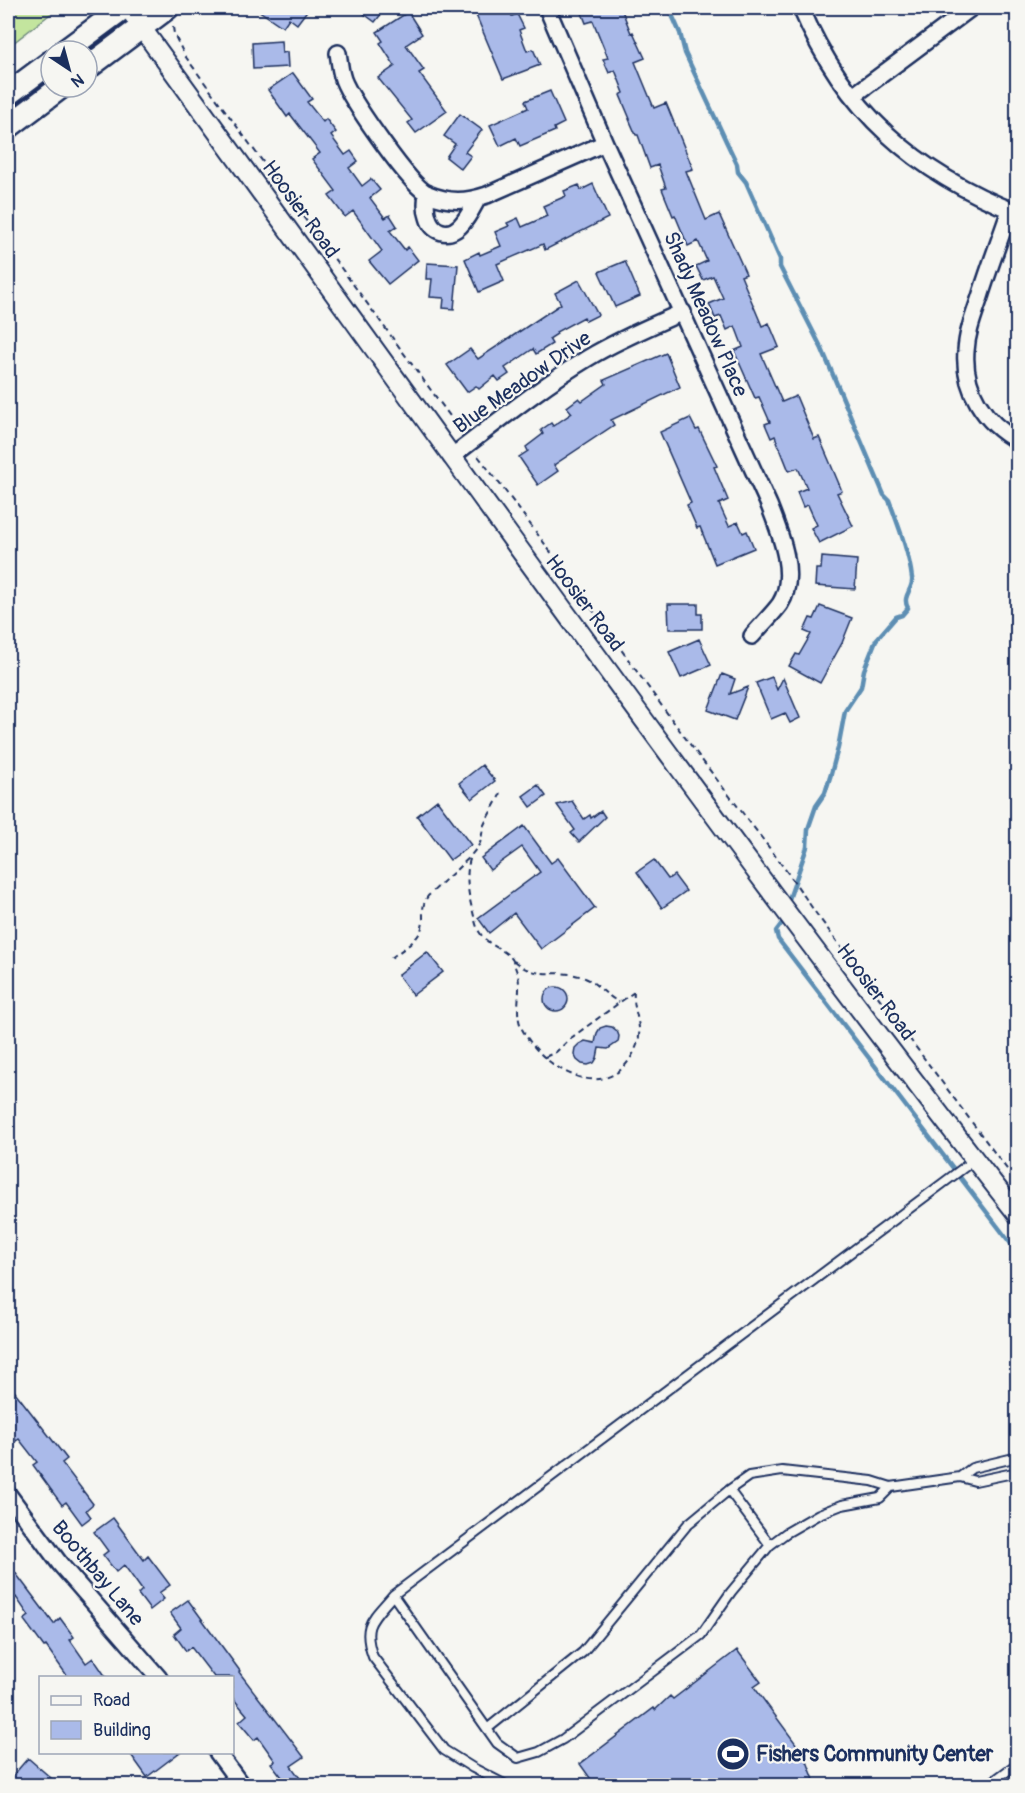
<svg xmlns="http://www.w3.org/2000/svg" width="1025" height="1793" font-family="Pangolin,sans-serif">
  <rect width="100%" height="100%" fill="#f6f6f2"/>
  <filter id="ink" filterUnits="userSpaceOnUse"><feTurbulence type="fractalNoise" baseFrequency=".0167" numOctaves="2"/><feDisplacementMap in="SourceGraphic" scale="12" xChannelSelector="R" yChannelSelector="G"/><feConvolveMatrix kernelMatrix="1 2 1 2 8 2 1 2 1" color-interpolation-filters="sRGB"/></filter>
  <g filter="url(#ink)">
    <path fill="#c3e59e" stroke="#6f8a7e" stroke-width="1.5" d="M8,8H58L8,47Z"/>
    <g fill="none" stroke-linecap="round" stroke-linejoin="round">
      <path stroke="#5d8eb3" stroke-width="4.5" d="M669,8L680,33L685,53L726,141L737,164L738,172L746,182L780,259V267L822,349L884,495L889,500C898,525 909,552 912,578C914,589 901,596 908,608L902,615L896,617L876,640L864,670L861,687L845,711L838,748L831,774L825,793L816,806L808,829L807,847L788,902
        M782,923L776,931L778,939L1018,1253"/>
    </g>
    <path fill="#aabae9" stroke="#1b2f5e" stroke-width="1.5" d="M255,8H309L297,24L289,18L283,27Z
      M356,8H386L375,22Z
      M473,8H508L512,16L517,14L524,28L519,30L527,51L533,49L540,65L503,79Z
      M580,8H621L631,33L633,32L645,58L635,62L654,108L666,103L693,169L686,171L706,220L719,214L746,274L741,276L762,326L769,323L779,347L761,354L782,402L796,396L814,439L819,437L831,465L842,491L837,493L853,526L819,543L811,528L817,525L808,505L803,507L797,492L807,488L798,468L789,471L775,436L771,438L765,424L770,422L759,397L755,398L734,351L743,347L735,326L727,330L721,316L715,318L709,304L723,298L713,276L703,280L696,266L707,261L698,241L688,246L675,215L673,216L662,189L666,188L658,165L650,168L638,135H636L629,119H630L620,95L624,93L615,70L609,73L603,59L608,58L593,21L586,23Z
      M408,12L422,34L406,45L424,70L419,73L447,111L416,133L408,123L412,120L378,78L395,66L380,43L383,41L377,32Z
      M281,41L282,53L287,52L288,67L253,69L252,43Z
      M293,73L312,99L307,102L323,122L326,119L336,132L331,136L345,155L351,151L358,161L349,168L362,186L371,179L380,190L370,198L385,218L390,215L397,226L390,231L405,250L408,247L418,260L388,284L369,261L382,251L353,211L345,217L329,196L336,191L312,159L320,153L290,114L287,117L268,90Z
      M550,91L564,123L554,128L555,131L520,146L516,138L500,146L490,125L528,108L525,101Z
      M460,114L482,130L465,152L471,156L461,169L446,157L455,144L444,136Z
      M593,184L608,218L545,250L543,244L497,264L504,281L479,292L465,259L479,252L480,255L501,246L495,232L509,226L507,223L518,218L522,227L547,216L543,206L566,196L564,191L579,185L581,190Z
      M625,261L640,296L615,307L599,272Z
      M427,263L458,265L454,309L443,308L444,298L430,297L432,279H426Z
      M579,280L598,315L586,321L584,317L556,332L557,334L549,339L552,344L536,354L533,349L505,368L509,374L499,381L495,376L479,389L476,386L467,392L447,365L470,349L478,359L561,304L555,293Z
      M666,353L680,387L611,420L614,425L554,465L558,471L538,485L519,457L528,451L526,447L543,434L541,430L551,423L553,426L572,413L567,407L579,398L582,401L606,384L604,380Z
      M690,418L696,430L699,429L717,466L714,467L728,500L719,504L729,526L738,522L743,533L747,531L754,548L715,564L700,527L697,528L687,505L691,503L660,432Z
      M822,557L857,560L855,589L815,586L816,569H821Z
      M668,604H698V614H702V629H669Z
      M820,606L852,618L842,643L820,683L789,666L796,654L799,655L811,634L804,631L810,618L814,619Z
      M699,639L711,665L681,678L669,652Z
      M722,674L735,679L730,694L748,687L735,720L708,710Z
      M772,677L777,690L783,678L800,718L790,723L785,713L771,719L756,683Z
      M482,765L495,781L472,799L459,783Z
      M538,785L546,796L531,807L523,796Z
      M437,800L471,845L450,860L417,816Z
      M572,801L584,819L590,815L591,818L601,811L605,817L579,842L571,833L575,830L557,805Z
      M524,826L551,863L558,858L595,908L541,949L514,913L489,933L478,918L540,872L522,847L490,870L481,858Z
      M654,860L668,879L674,875L686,891L662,908L637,872Z
      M427,952L443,972L413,995L398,975Z
      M544 999a12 12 0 1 1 24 0a12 12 0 1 1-24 0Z
      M606,1026L612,1027L617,1031L619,1036L618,1042L608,1049L599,1048L597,1058L594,1063L588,1065L582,1064L577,1060L574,1054L575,1048L579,1044L585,1041L595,1043L597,1033L600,1028Z
      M8,1383L67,1459L62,1463L93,1504L86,1510L91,1517L82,1524L66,1502L62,1505L33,1465L37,1462L19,1439L16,1441L8,1430Z
      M113,1518L144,1560L148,1556L170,1585L159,1593L164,1599L150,1610L138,1594L142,1590L124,1565L116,1572L103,1555L108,1551L94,1532Z
      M8,1563L54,1624L60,1618L74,1637L70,1640L86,1663L93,1658L106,1677H68L46,1646L44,1647L24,1620L29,1616L16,1597L8,1603Z
      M188,1600L240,1671L239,1672L304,1757L291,1766L305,1785H288L271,1763L275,1761L258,1737L254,1740L239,1722L247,1715L232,1697V1677H214L191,1647L186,1651L174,1634L181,1628L170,1613Z
      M737,1650L761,1682L754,1687L805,1756L816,1785H595L580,1764L654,1708L655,1710L670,1696L673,1699Z
      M129,1752H180L147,1777Z
      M28,1758L59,1785H18L10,1779Z"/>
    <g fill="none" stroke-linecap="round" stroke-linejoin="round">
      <g stroke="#1b2f5e" stroke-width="12">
        <path id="service" d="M1011,437L1018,417
          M974,1160L393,1595L497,1743L518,1758L539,1752L563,1739L701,1635L731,1592L770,1545L786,1533L819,1514L842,1505L880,1498L891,1487L960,1477L975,1481L1018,1472
          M960,1477L972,1468L1018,1457
          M729,1490L770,1545
          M393,1595C373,1619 361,1624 373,1657L444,1750L473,1768L508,1786
          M487,1729L583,1652L688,1524L729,1490L749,1476L782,1471L872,1481L891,1487
          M987,1786L1018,1763"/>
      </g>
      <g stroke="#1b2f5e" stroke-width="20">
        <path id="minor" d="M547,8L605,143L769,505C780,533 798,576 780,604C772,615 761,625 752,636
          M801,8C844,110 915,173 1018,213
          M338,53C340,63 340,75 345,84C355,105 410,186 428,194C450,203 466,202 487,195L605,143
          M853,96L971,8
          M427,193C426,201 425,209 428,217C432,232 448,238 460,226C468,218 473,207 478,198
          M1010,210C1000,239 989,268 980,297C974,315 967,332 966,351C963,389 984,423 1018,441
          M451,457C496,423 540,387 588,358C618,340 651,326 683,312
          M8,1494L60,1564L159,1678
          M217,1752L242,1786"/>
      </g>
      <g stroke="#1b2f5e" stroke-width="22">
        <path id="tertiary" d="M129,8L141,27C431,425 714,827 1018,1215"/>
      </g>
      <g stroke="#1b2f5e" stroke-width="27">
        <path id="primary" d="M65,51L123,8
          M87,68L167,8
          M8,94L51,62
          M8,127L61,87"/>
      </g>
      <path stroke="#1b2f5e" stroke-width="2" stroke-dasharray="6 4.5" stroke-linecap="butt" d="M173,27L174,34L185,56L461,431
        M478,456C549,546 613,640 681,732C725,792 773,849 815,912L1018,1184
        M501,793C496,803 489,814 484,825C482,831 482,837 480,843C478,847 475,850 472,854C464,871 468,895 473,912C475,920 476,927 480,933C488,946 503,948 512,959C514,962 515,968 517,972C523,990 513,1011 522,1029C545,1073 613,1108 637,1045C644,1026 632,1010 634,992
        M391,958C404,948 423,939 423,920C423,910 422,905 428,896L471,856
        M514,961C539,982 558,967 585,978C596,982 606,996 619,1002
        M545,1057L556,1052L571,1038L634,992"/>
      <use href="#service" stroke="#f6f6f2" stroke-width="8"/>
      <use href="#minor" stroke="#f6f6f2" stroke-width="15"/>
      <use href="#tertiary" stroke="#f6f6f2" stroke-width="18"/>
      <use href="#primary" stroke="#f6f6f2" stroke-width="22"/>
    </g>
  </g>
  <defs>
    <g id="stadium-disc" transform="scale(1.725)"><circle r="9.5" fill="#1b2f5e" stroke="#f6f6f2"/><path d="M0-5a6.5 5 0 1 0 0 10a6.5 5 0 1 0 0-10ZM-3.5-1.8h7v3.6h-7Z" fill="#fff"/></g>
  </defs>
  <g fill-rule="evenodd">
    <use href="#stadium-disc" x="733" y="1754"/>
  </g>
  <g text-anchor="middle" stroke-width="4.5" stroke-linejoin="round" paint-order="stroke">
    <g font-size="21" fill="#1b2f5e" stroke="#f6f6f2">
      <text transform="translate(301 209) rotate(54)" y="7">Hoosier Road</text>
      <text transform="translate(706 314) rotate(66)" y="7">Shady Meadow Place</text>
      <text transform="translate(522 382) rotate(-35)" y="7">Blue Meadow Drive</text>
      <text transform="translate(585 603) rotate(53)" y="7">Hoosier Road</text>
      <text transform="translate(876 992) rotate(53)" y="7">Hoosier Road</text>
      <text transform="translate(98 1573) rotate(50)" y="7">Boothbay Lane</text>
    </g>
    <g font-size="21" font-weight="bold" fill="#1b2f5e" stroke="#f6f6f2" text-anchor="start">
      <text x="756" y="1761">Fishers Community Center</text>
    </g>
  </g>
  <rect width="1025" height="1793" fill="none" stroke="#f6f6f2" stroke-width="30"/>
  <rect x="15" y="15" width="995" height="1763" fill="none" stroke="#1b2f5e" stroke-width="2" filter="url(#ink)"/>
  <rect x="39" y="1676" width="195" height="78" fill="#f6f6f2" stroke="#9ea6b7" stroke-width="1.5"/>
  <rect x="51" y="1696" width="30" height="9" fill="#f6f6f2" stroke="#9ea6b7" stroke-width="1.5"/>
  <text x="93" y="1706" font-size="18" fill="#1b2f5e">Road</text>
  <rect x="51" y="1721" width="30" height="18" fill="#aabae9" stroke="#9ea6b7" stroke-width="1.5"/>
  <text x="93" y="1736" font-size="18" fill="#1b2f5e">Building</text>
  <g transform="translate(69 69) rotate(144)"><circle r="28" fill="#f6f6f2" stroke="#9ea6b7" stroke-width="1.5"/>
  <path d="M0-4.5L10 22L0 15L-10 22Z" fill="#1b2f5e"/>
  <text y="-9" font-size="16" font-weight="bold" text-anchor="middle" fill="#1b2f5e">N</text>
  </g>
</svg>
